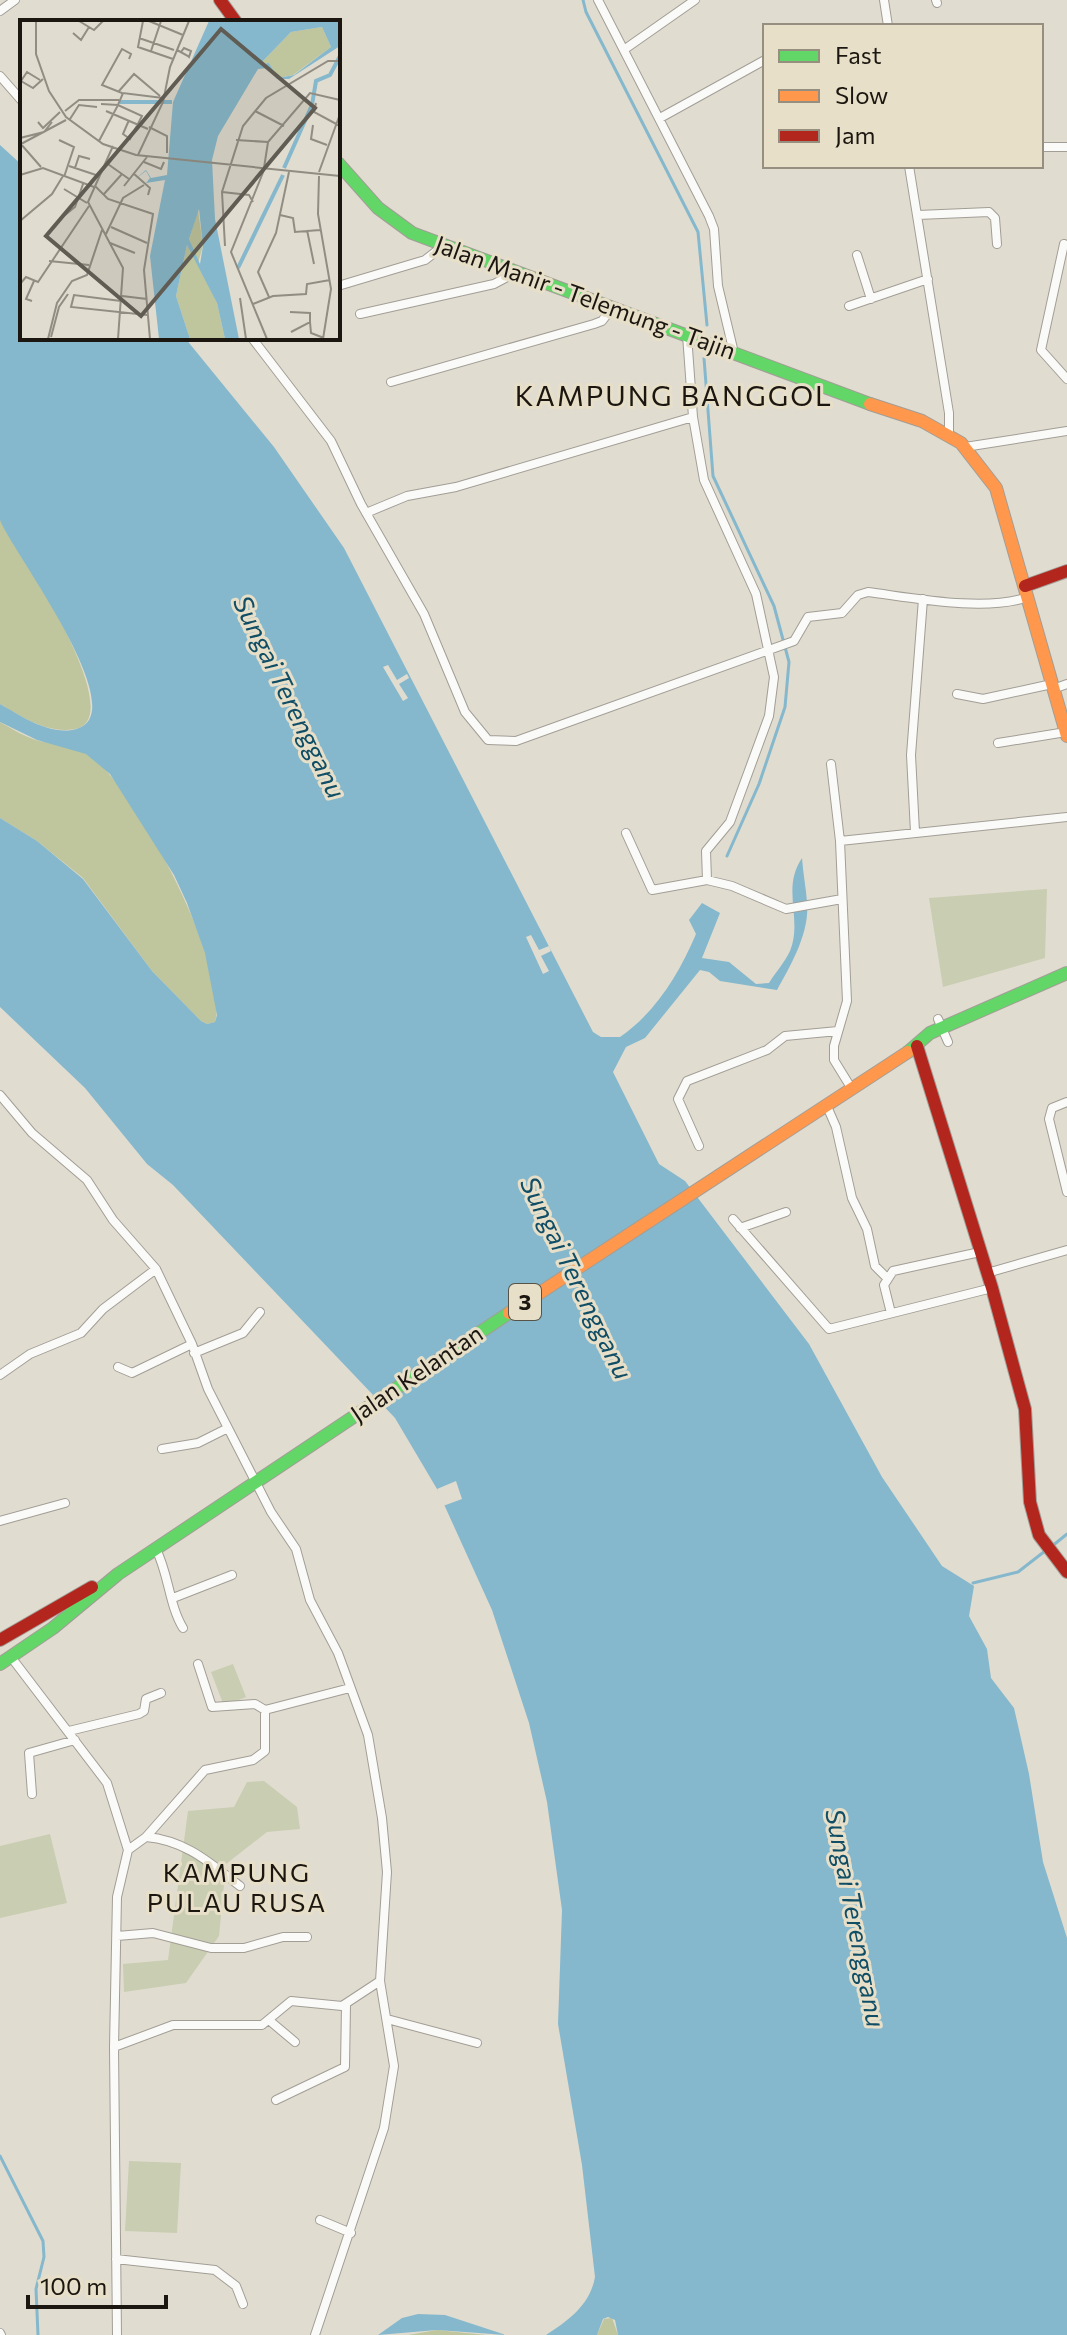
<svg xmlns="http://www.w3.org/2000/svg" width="1067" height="2335" font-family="Commissioner,sans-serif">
  <rect width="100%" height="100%" fill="#e1dcd0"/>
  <path fill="#c9cdb1" d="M1047,889L1045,958L943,987L929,898Z
    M233,1664L246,1697L224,1706L211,1672Z
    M264,1781L297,1807L300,1829L267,1832L226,1864L219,1936L186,1983L124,1992L123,1964L168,1960L188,1811L234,1807L247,1782Z
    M50,1834L67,1903L0,1918V1846Z
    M129,2161L181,2163L177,2233L125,2231Z"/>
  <path fill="#bfc59c" d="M0,519C16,545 132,718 75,729C48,734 22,717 0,704Z
    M0,722C12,729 25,737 39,741C54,744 71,745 86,753C133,780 231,969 215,1022L207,1024L201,1021L152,971L83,878L37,841L0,818Z
    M612,2318L618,2335H597L604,2319Z
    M437,2330L486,2335H408Z"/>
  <path fill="#85b8cc" d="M0,145L22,165V338H185L274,447L344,548L593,1032L601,1037H620C656,1012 679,974 696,934L689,920L702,903L720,913L702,958L729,962L756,984L769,983C775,973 785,962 790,951C803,919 781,889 802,858C803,873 806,888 807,902C810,932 791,965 777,990L720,981L709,972L700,970L645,1038L626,1047L613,1072L659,1164L685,1181L809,1344L882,1477L942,1566L974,1586L969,1616L987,1649L991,1678L1014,1708L1029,1774L1043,1862L1067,1938V2335H618L615,2320L608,2317L603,2319L597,2335H546C569,2320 590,2305 595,2277L582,2165L558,2024L562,1910L547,1802L529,1723L492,1610L437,1489L395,1418L173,1185L147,1164L85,1088L0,1007V818L37,841L83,879L152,971L201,1021L207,1024L215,1022L217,1015L205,953L187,903L174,875L110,774L86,754L37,740L0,722V704C21,716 53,738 79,728C132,708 10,548 0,520C0,503 0,450 0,429C0,334 0,239 0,145Z
    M418,2314L445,2315L506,2335L437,2330L378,2335L402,2318Z"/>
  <path fill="#e1dcd0" d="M388,665L397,680L407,674L409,678L399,684L408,698L403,701L383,667Z
    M531,935L539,950L549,946L551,951L541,956L549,971L543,974L526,937Z
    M456,1481L462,1499L443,1506L437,1489Z"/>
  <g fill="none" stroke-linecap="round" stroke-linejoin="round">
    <path stroke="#85b8cc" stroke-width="3" d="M583,0L586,12L698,232L707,325
      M704,358L713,476L774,606L789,662L785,707L759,784L727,856
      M1051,1547L1067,1534
      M973,1583L1018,1572L1045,1551
      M0,2156L43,2241L44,2257L36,2289L38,2335"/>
    <g stroke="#a29e96" stroke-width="10">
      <path id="street" d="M598,0L709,216L714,229L718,286L734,353
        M884,0L888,26
        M936,0L937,3
        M0,11L15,0
        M625,49L695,0
        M0,76L22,101
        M660,118L765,60
        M1041,147H1067
        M909,166L949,413V436
        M918,215L989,212L995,218L997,244
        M1064,244L1041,350L1067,379
        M857,255L871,299
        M338,286L425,260L443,246
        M849,306L928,279
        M360,314L494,284L513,274
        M687,335L693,417L704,480L756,594L774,677L769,716L730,822L706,851L707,880
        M252,338L331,441L361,504L424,614L465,712L488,740L516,741L794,641L808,617L842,613L858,595L868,592C914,598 985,612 1028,597
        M391,382L594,324L602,321L612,308
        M965,447L1067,431
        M366,513L407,496L456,487L693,417
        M1053,689L1067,684
        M957,694L983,699L1052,684
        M998,743L1066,732
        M831,764L840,841L847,1001L834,1046V1060L850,1086
        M915,832L911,755L923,599
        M626,833L652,890L707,880L732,886L786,909L842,899
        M840,841L1067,817
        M938,1019L948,1042
        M0,1095L32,1133L87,1180L113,1220L156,1269L192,1344L208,1389L271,1512L296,1549L310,1600L338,1653L368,1735L382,1818L387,1872L380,1981L394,2066L384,2128L315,2335
        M1067,1102L1052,1108L1049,1119L1067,1192
        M826,1104L836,1127L852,1198L867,1229L875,1266L886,1277
        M699,1146L678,1099L687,1081L767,1050L785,1036L838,1031
        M733,1219L829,1329L992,1288
        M740,1228L786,1212
        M987,1273L1067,1250
        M891,1313L884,1285L893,1271L980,1252
        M194,1353L243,1333L260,1312
        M118,1367L132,1373L192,1344
        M0,1375L30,1354L81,1333L103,1309L156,1269
        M162,1449L198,1443L228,1428
        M0,1521L65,1503
        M156,1549C169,1575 169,1605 183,1628
        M173,1598L232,1575
        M11,1657L107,1783L128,1850L117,1897L114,2047L117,2335
        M198,1664L212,1707L255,1704L265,1710
        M69,1731L139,1714L144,1711L146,1699L161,1693
        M32,1794L29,1753L75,1740
        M146,1837C185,1840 210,1863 240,1886
        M128,1850L146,1837L205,1770L253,1760L265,1751V1710L350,1688
        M117,1936L153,1933L211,1948H244L283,1937H307
        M387,2019L477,2043
        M270,2021L295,2042
        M114,2047L173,2025H262L291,2001L342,2006L380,1981
        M276,2100L345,2067L346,2005
        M320,2220L351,2233
        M116,2259L215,2270L236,2286L243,2304
        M0,2333L1,2335"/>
    </g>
    <g stroke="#a29e96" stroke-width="14">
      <path id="fast" d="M338,163L378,208L412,233L870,404
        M908,1052L930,1033L1067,973
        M0,1664L53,1628L118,1574L509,1313"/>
    </g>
    <g stroke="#a29e96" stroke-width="14">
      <path id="slow" d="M870,404L922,421L961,443L996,488L1067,736
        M509,1313L908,1052"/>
    </g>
    <g stroke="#a29e96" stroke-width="14">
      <path id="jam" d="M220,0L236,22
        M1025,586L1067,571
        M917,1046L992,1288L1025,1409L1030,1502L1039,1535L1067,1572
        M0,1640L92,1587"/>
    </g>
    <use href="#street" stroke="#fafaf8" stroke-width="8"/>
    <use href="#fast" stroke="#63d668" stroke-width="12"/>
    <use href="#slow" stroke="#ff974d" stroke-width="12"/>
    <use href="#jam" stroke="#b3261e" stroke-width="12"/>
  </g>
  <g text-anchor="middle" stroke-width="6" stroke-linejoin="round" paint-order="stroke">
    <rect fill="#e8dfc9" stroke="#585348" stroke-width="2" x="509" y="1284" width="32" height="36" rx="6"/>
    <g font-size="22" font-weight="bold" fill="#1b1710">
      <text x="525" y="1310">3</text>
    </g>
    <g font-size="24" fill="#1b1710" stroke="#e8dfc9">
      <text transform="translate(585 298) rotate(20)" y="8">Jalan Manir - Telemung - Tajin</text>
      <text transform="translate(417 1374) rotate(-34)" y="8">Jalan Kelantan</text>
    </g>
    <g font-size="26" font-style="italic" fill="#104e66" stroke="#e8dfc9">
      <text transform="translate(289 697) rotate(64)" y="9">Sungai Terengganu</text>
      <text transform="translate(576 1278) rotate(64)" y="9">Sungai Terengganu</text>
      <text transform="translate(855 1918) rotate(79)" y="9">Sungai Terengganu</text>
    </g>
    <g font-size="26" letter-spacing="2" fill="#1b1710" stroke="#e8dfc9">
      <text x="237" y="1882">KAMPUNG<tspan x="237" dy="30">PULAU RUSA</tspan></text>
    </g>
    <g font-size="28" letter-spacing="2" fill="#1b1710" stroke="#e8dfc9">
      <text x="674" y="406">KAMPUNG BANGGOL</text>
    </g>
  </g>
  <g transform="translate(20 20)">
    <rect width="320" height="320" fill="#e1dcd0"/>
    <path d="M302,7L311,27L273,55L258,58L249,43L240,44L271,12ZM178,189L183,226L178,243L197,283L205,319H170L156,276L167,225L177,240L169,219Z" fill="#bfc59c"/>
    <path d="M189,1H320V26L269,59H257L248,48L238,49L198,116L192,140L195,199L219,319H205L197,283L167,225L156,276L170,319H139L130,236L145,160L126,163L130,158L126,151L114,160L126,150L131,158L147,155L153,82ZM302,7L311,27L274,55L258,58L249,43L240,44L271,12ZM179,189L183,226L180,244L169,219Z" fill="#85b8cc" fill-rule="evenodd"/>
    <path fill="none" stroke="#85b8cc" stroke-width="4" d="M100,82H152M264,148L292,85L296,61L310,55L320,36M218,248L263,155"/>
    <path fill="none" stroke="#928d83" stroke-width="2" d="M16,1V34L29,71L46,97L83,124L116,135L320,156M59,1L74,10L83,1M123,1L118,27L153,39M129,1L163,15M53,13L61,20L69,7M119,18L154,30M157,30L168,36L169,37L171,31L164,28L161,32M131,31L141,1M20,60L7,52L1,61L13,68L23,59M99,71L114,54L140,76M102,73L82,65L102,29L111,34L109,39M296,83L294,92L320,106M81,84L98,85L103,73L143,78M45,91L59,80H99M86,91L128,109M235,91L264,106M50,99L59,85L77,87M18,102L23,108L40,92M293,105L291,119L307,125M129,107L147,116V133M0,118L24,112L32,102M39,120L54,127L44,157M216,120L248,122M79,121L98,85L122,96L110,119L103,114L109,100M0,123L21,147M1,124L46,100M93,126L68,182L103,248L98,319M118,135L143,82L150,47L169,1M85,142L109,159M124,142L141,149L144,142M49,146L79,156M55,148L59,136L70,139M244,148L248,122L290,73L320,80M244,150L211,232L247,319M299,152L320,94M113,153L130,168L128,175M0,155L23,148L74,167M299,156L298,194L311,269L303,319M75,166L88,179L133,194L124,250L130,319M104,166L127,137M44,169L67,183M202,172L229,175L233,182M84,174L102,154M45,195L55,187L63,164M260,195L273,198L275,212L300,210M0,201L32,174L43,156M91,207L127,223M287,210L294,244M86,214L103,178L124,165M90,223L115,233M205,226L202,172L223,106L246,78L308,41H320M29,241L69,245M0,264L6,257L18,262L69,186M102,276L127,279M249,277L238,252L256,213L269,152M220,278L226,319M12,281L6,279L14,261M101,281L54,275L51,287L127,295M233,284L253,276L286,274L287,264L310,260M270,292L290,293V302M271,312L290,302L291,313L304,318M31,317L39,287L48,274M28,319L37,283L52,261L67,255L82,210"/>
    <path fill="#605c53" fill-opacity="0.15" stroke="#605c53" stroke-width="4" d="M201,9L295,88L121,296L26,216Z"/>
    <rect width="320" height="320" fill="none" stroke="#1b1710" stroke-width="4"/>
  </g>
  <rect x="763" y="24" width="280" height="144" fill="#e8dfc9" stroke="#968f7f" stroke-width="2"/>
  <rect x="779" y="50" width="40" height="12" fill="#63d668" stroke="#968f7f" stroke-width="2"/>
  <text x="835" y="64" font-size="24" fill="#1b1710">Fast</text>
  <rect x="779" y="90" width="40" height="12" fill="#ff974d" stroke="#968f7f" stroke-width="2"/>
  <text x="835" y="104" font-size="24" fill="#1b1710">Slow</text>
  <rect x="779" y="130" width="40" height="12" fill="#b3261e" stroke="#968f7f" stroke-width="2"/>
  <text x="835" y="144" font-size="24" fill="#1b1710">Jam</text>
  <path d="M28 2295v12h138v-12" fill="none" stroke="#1b1710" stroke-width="4"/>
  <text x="40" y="2295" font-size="24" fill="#1b1710" stroke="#e8dfc9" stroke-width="6" paint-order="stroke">100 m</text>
</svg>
